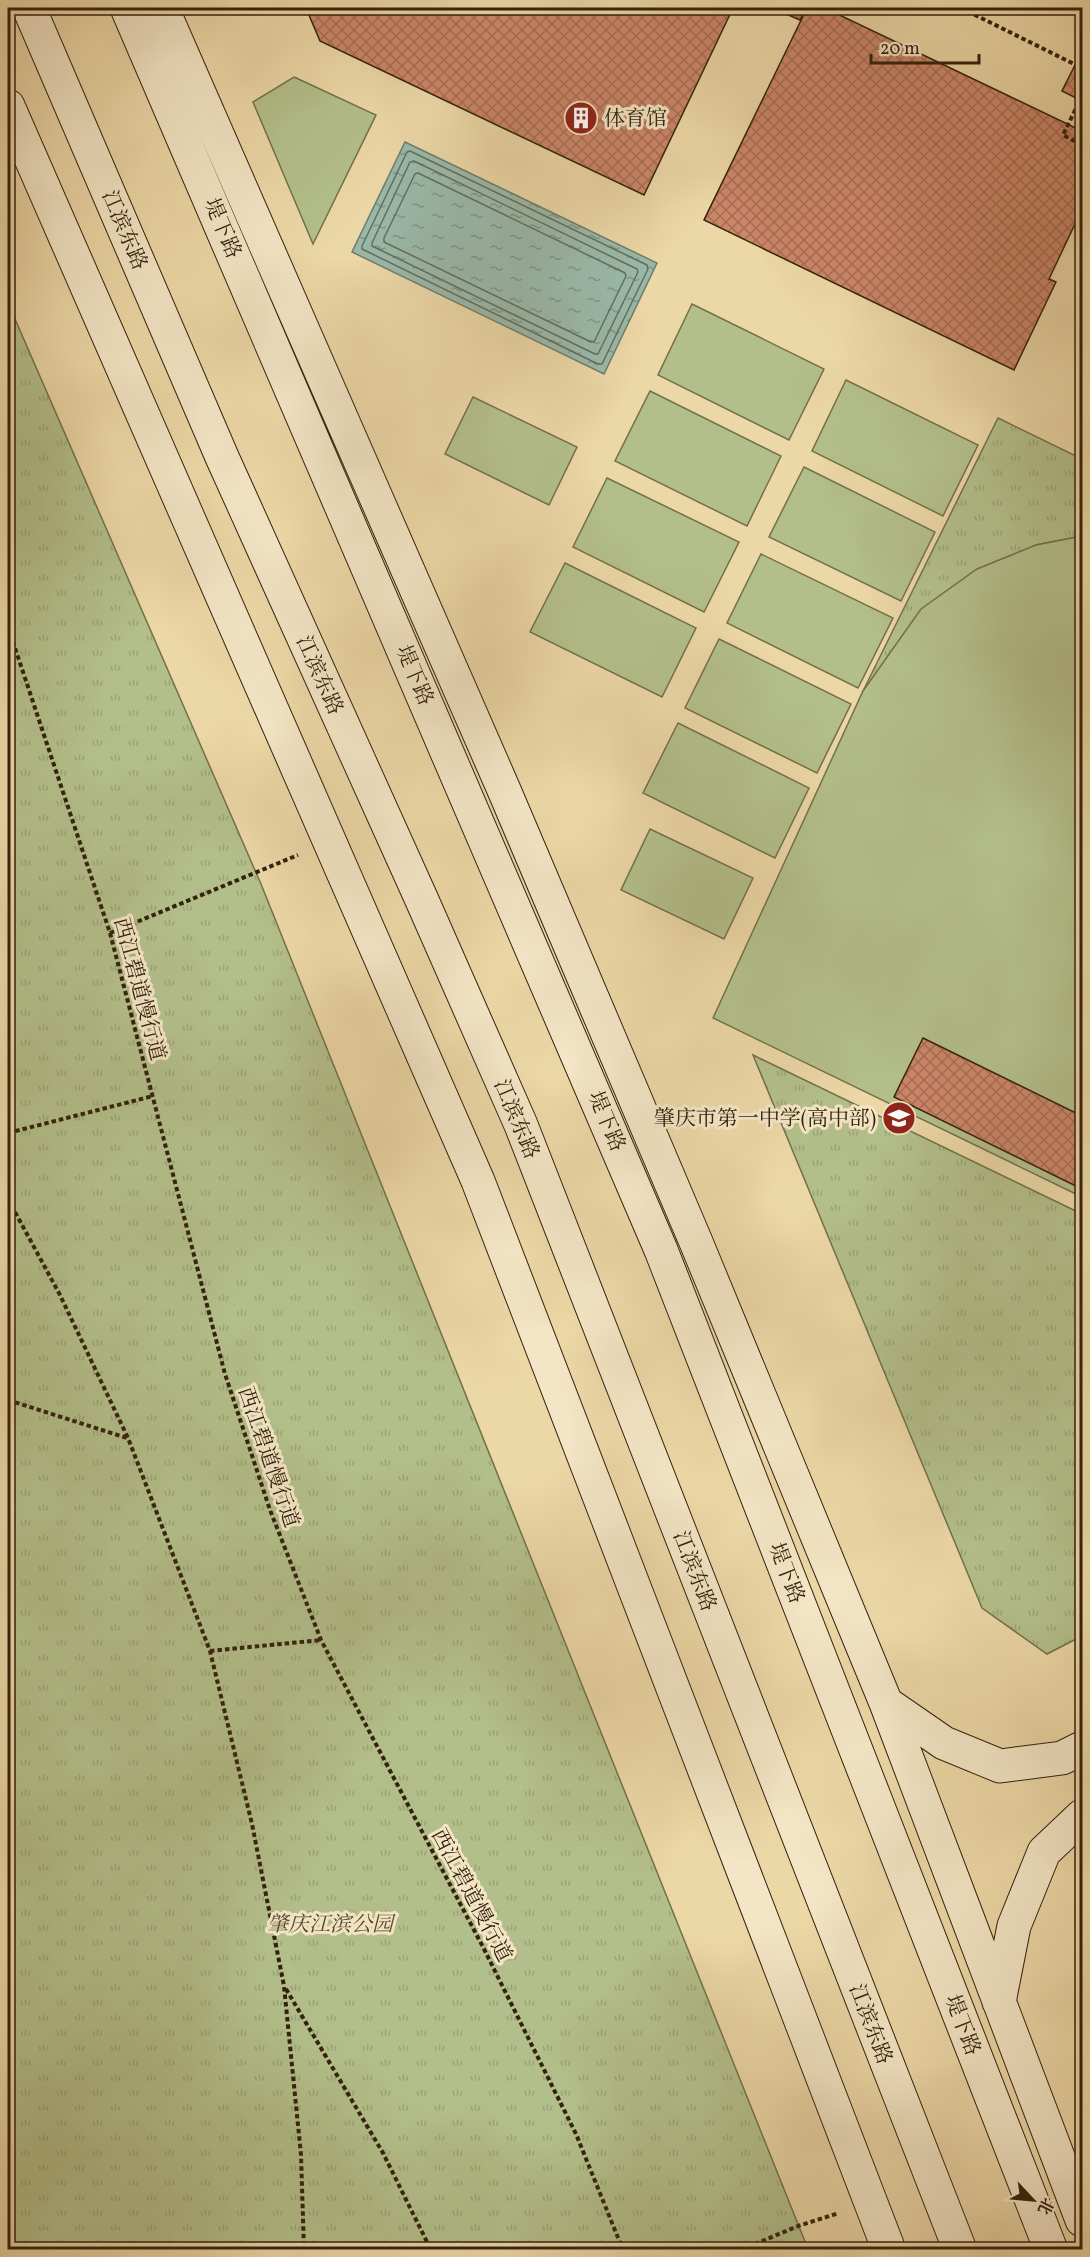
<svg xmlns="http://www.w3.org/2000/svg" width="1090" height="2257" font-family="Vollkorn,'Noto Serif SC',serif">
  <defs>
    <pattern id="grass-tufts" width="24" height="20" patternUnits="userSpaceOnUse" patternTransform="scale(1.5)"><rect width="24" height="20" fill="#b3bf8a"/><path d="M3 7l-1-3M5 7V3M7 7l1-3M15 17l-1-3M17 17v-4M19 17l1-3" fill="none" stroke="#9aa476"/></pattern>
    <pattern id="water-ripples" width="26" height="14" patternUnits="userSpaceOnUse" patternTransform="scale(1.5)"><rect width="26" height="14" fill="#99b9aa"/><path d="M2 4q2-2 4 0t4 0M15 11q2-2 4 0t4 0" fill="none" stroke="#7d9689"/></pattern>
    <pattern id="building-cross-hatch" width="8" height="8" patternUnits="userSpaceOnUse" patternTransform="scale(1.5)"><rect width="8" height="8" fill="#cc8668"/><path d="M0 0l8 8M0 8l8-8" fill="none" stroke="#a66d54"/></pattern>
  </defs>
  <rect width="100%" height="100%" fill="#ecd7a6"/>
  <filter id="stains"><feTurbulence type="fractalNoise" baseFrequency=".00333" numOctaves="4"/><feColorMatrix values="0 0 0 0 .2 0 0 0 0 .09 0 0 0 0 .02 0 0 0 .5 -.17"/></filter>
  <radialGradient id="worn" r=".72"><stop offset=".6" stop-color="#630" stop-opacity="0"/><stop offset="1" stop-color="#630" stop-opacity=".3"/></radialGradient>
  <path fill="url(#grass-tufts)" stroke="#73704c" stroke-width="1.5" d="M8,303L261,884L808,2249H8Z
    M998,418L1082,459V536L1036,545L863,691Z
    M753,1055L1082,1214V1636L1047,1654L982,1608Z"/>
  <path fill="#b3bf8a" stroke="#73704c" stroke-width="1.5" d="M294,77L376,115L313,244L253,102Z
    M692,304L824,369L789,440L658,375Z
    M846,380L978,445L943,516L812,451Z
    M650,391L781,456L747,526L615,461Z
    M473,397L577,447L549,505L445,454Z
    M804,467L935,532L901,601L769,537Z
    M607,478L739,542L704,612L573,547Z
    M1082,536V1197L713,1018L863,691L921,609L977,569L1036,545Z
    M761,554L893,618L858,688L727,623Z
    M565,563L696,628L662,697L530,632Z
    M719,639L851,704L817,773L685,708Z
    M678,723L809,788L775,858L643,793Z
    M650,829L753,878L724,939L621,890Z"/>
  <path fill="url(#water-ripples)" stroke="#707c6b" stroke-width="1.5" d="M405,142L657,263L604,374L352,252Z"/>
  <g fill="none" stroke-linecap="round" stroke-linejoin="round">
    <path stroke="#666d5c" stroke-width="1.5" d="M410,151L647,265L648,269L602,364H598L362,249V246L407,152Z
      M414,161L637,269L638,272L598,354H595L372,246V243L410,162Z
      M418,173L625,273L626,276L594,342H591L384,242V238L415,174Z"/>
  </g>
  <path fill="url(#building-cross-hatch)" stroke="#33210d" stroke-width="1.5" d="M306,8H733L644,195L320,41Z
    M772,8H807L800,20Z
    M807,8H825L1082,131V209L1049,279L1056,282L1014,370L704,220Z
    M1082,51V101L1062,91Z
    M923,1038L1082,1116V1189L894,1097Z"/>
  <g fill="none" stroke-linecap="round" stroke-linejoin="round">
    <g stroke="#33210d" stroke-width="35">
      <path id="secondary" d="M29,8L222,457L421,898L521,1125L960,2250
        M127,8L661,1250L1051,2250
        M162,8L504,790L696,1242L886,1703L1082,2220
        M8,106L478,1181L889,2250
        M886,1703L944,1743L1000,1766L1062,1758L1082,1748
        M999,2002L1014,1926L1044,1852L1082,1816"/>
    </g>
    <path stroke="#33210d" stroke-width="4" stroke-dasharray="4.5 3" stroke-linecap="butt" d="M961,8L1082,68
      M1082,96L1063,135L1082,145
      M8,627L110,933L225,1374L270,1510L321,1640L483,1947L576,2134L623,2250
      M110,933L298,855
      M8,1133L153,1096
      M8,1199L60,1295L128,1438L210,1651L252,1824L284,1986L301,2155L304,2250
      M8,1400L127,1438
      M210,1651L321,1640
      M286,1989L383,2153L431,2250
      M741,2250L798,2226L839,2213"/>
    <use href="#secondary" stroke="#f3e5c5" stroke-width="33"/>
  </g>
  <defs>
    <g id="building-disc" transform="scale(1.725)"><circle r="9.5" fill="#8f2418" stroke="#f3e5c5"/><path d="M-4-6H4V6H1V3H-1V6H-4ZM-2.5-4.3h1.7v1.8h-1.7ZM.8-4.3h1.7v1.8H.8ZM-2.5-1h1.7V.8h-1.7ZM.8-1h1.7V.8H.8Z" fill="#fff"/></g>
    <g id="school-disc" transform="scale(1.725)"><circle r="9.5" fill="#8f2418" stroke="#f3e5c5"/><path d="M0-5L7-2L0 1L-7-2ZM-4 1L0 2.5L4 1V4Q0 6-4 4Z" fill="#fff"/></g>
  </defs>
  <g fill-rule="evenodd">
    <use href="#building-disc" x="581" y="118"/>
    <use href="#school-disc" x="899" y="1118"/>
  </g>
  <g text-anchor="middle" stroke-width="6" stroke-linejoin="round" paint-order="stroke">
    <g font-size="21" fill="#33210d" stroke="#f3e5c5" text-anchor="start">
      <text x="604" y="125">体育馆</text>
      <text x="876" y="1125" text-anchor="end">肇庆市第一中学(高中部)</text>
    </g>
    <g font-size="21" fill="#33210d" stroke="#f3e5c5">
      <text transform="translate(223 228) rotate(67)" y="7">堤下路</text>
      <text transform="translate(125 230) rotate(67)" y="7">江滨东路</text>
      <text transform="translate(320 675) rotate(66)" y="7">江滨东路</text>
      <text transform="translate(415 675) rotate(67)" y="7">堤下路</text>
      <text transform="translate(140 989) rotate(75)" y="7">西江碧道慢行道</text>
      <text transform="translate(517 1119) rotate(67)" y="7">江滨东路</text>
      <text transform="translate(607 1121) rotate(67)" y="7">堤下路</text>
      <text transform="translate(269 1457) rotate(71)" y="7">西江碧道慢行道</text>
      <text transform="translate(695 1571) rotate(69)" y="7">江滨东路</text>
      <text transform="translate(787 1573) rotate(69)" y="7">堤下路</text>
      <text transform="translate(472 1895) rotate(62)" y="7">西江碧道慢行道</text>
      <text transform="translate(871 2024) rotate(69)" y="7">江滨东路</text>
      <text transform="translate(963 2025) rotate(69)" y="7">堤下路</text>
    </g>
    <g font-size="21" font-style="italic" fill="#53482c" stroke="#f3e5c5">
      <text x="330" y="1931">肇庆江滨公园</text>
    </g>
  </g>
  <rect width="1090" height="2257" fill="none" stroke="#ecd7a6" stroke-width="30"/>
  <rect x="9" y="9" width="1072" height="2239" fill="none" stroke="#33210d" stroke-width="3"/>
  <rect x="15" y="15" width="1060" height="2227" fill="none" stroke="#33210d" stroke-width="1.5"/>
  <g transform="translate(1033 2200) rotate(116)" stroke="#f3e5c5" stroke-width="4.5" paint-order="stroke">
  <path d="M0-4.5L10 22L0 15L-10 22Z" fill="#33210d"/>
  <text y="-9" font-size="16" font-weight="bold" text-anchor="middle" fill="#33210d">北</text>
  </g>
  <path d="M871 54v9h108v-9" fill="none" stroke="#33210d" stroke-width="3"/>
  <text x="880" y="54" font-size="18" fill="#33210d" stroke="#f3e5c5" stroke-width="4.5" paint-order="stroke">20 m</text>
  <rect width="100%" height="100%" filter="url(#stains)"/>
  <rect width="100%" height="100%" fill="url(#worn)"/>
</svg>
